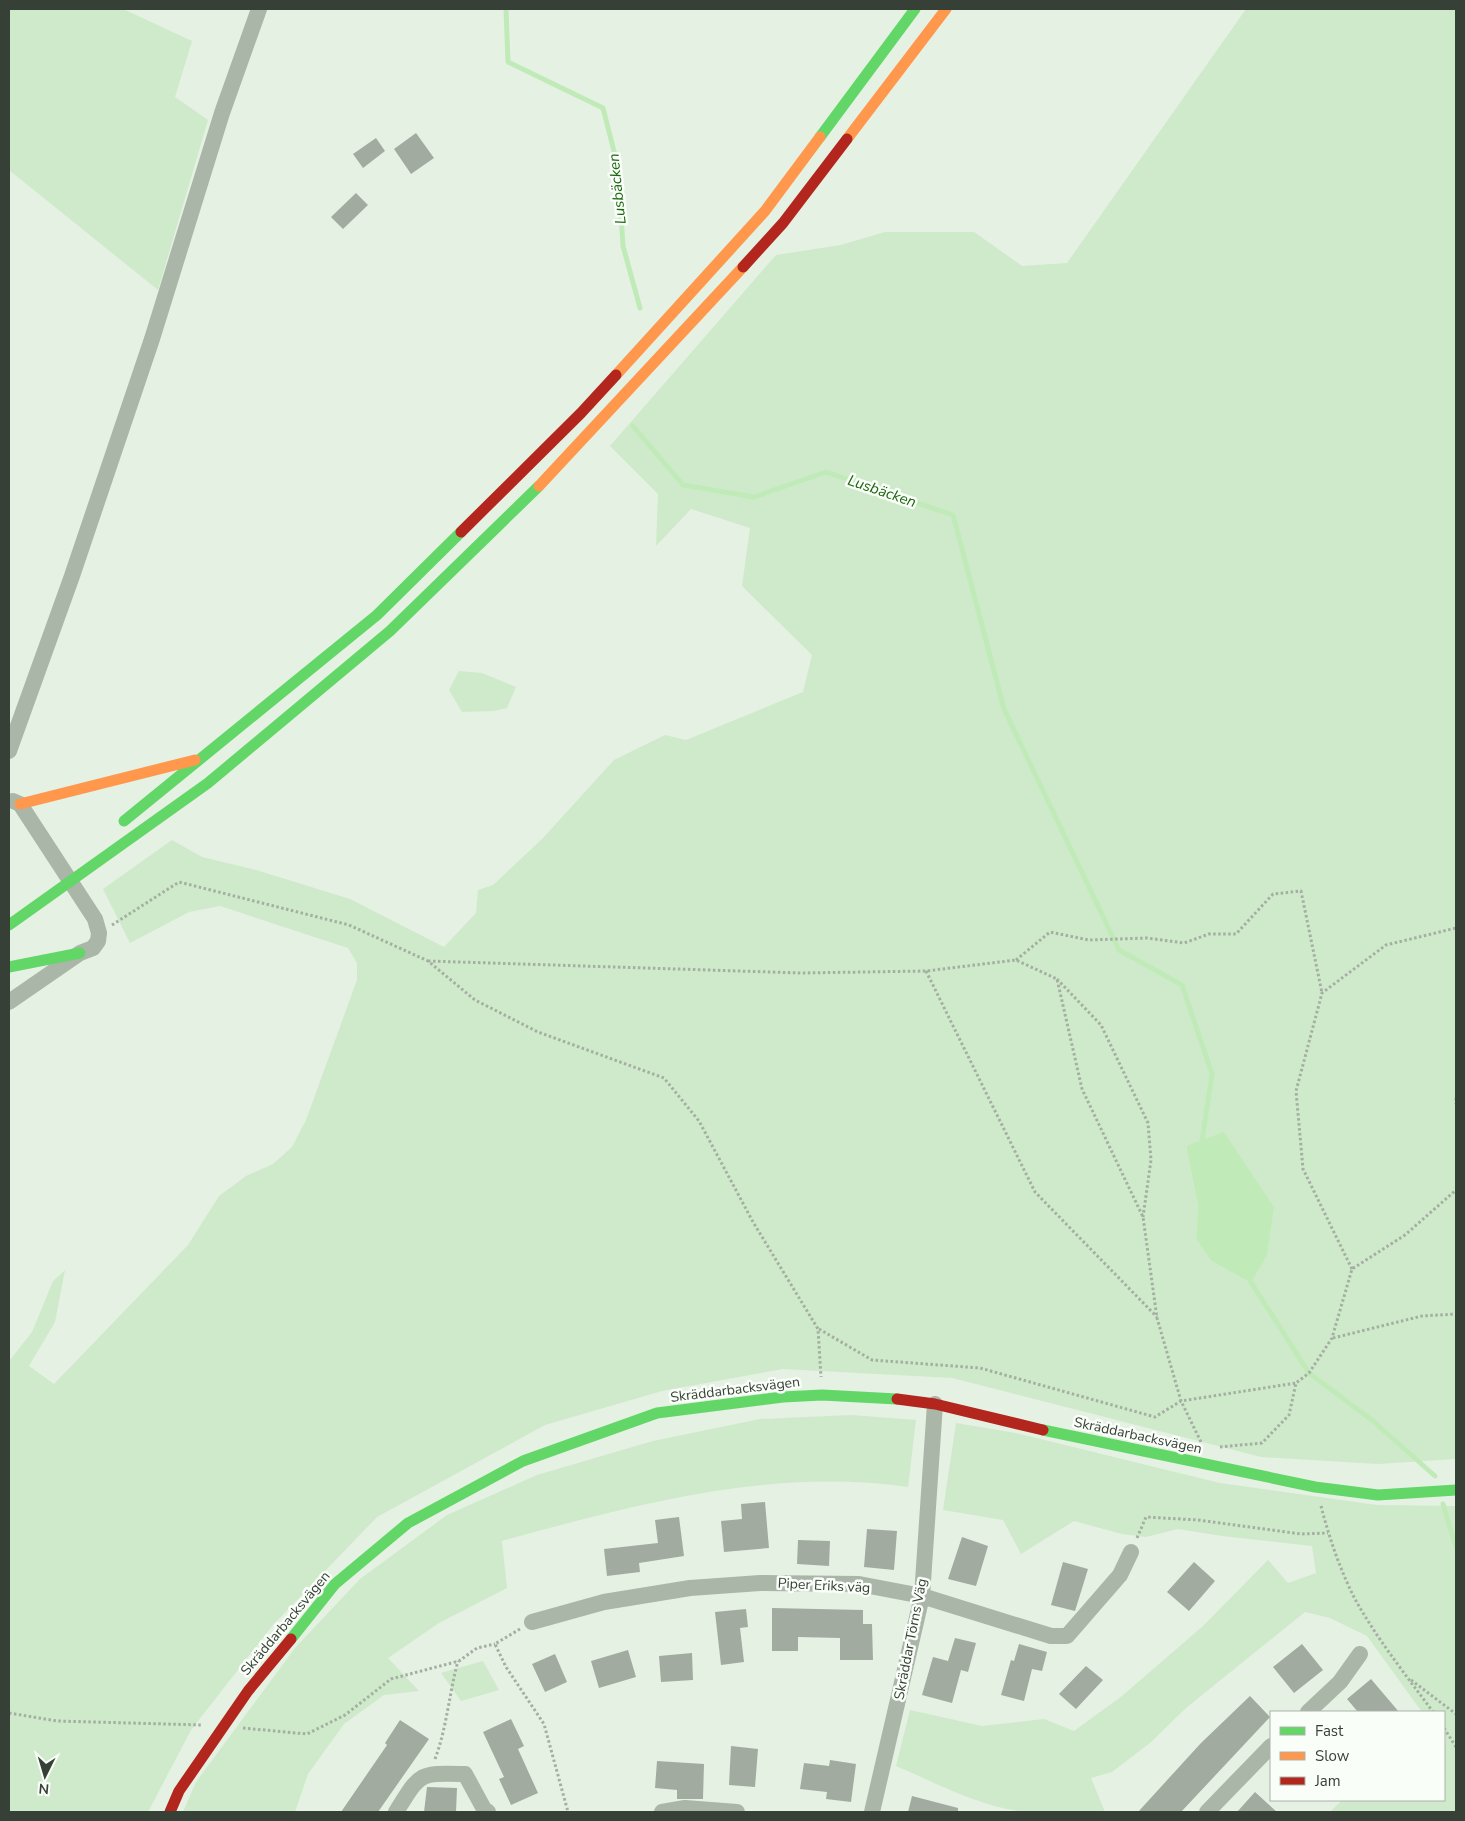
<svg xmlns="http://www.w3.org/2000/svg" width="1465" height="1821" font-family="'Nunito Sans',sans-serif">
  <rect width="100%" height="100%" fill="#e5f1e3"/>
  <path fill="#cfeaca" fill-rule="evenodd" d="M9,9H123L192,41L175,97L208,120L158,290L9,170Z
    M1246,9H1456V1459L1378,1464L1261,1457L952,1378L783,1369L662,1391L545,1425L377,1517L273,1625L191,1730L148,1812H9V1361L32,1332L53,1281L65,1270L55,1322L29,1366L54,1384L188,1245L219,1196L246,1176L273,1164L292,1147L306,1120L357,980V963L348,948L220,906L189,912L130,943L103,889L172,840L202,857L256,870L350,899L444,947L476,913L478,890L493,885L543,838L614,760L665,735L686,740L803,692L812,655L742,586L750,528L691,509L656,546L658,494L610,446L776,255L841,245L885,232H974L1022,266L1067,263ZM1202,1141L1251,1283L1211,1261L1196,1239L1198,1206L1186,1146Z
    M459,671L482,673L516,687L507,708L494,711L462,712L449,690Z
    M851,1415L916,1420L908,1487C771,1467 633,1505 502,1541L507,1588L439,1623L388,1658L419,1691L384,1695L344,1724L308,1774L295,1812H183L196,1782L295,1648L360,1579L447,1515L537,1475L653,1441L760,1419Z
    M956,1423L1016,1433L1220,1483L1377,1505L1456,1506V1812H1330L1342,1800H1444V1746L1446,1745L1444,1712H1422L1367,1636L1330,1618L1305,1612L1186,1708L1150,1743L1112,1772L1091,1778L1105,1812C1079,1812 1051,1815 1025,1812C980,1807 936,1783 896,1766L910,1710L982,1726L1044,1719L1074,1731L1122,1696L1203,1626L1268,1560L1288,1583L1316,1573L1312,1546L1222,1536L1178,1529L1146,1537L1122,1534L1074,1521L1021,1554L1003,1520L943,1510Z
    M483,1661L499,1690L461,1701L441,1673Z"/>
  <path fill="#c0ebb9" d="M1224,1132L1274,1207L1267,1255L1251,1283L1211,1261L1196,1239L1198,1206L1186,1146Z"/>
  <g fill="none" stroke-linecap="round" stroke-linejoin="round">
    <path stroke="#c0ebb9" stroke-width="5" d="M506,9L508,62L603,108L618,167L623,246L640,308
      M633,426L683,485L754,497L826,472L953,515L1004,709L1119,950L1182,985L1212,1074L1202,1141L1204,1148
      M1249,1279L1309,1373L1373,1421L1435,1476
      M1443,1504L1456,1547"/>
  </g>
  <path fill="#a2aba0" d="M416,133L434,158L411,174L394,149Z
    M376,138L385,151L363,168L353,154Z
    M356,193L368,205L343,229L331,217Z
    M765,1502L769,1548L724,1552L721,1521L742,1519L741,1504Z
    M679,1517L684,1556L639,1563L640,1572L607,1576L604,1549L658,1543L655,1520Z
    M867,1529L897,1531L894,1570L864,1567Z
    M962,1537L988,1546L976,1586L948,1579Z
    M798,1540L830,1541L829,1566L797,1564Z
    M1063,1562L1088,1569L1075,1611L1051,1605Z
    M1194,1562L1215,1581L1189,1611L1167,1592Z
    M772,1608L863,1610V1624H872L873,1660H840V1638L798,1637V1651H772Z
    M746,1609L748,1627L740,1628L744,1662L721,1665L715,1612Z
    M955,1638L976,1643L968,1672L961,1670L952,1703L922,1695L933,1657L948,1661Z
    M1019,1644L1047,1652L1042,1671L1032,1669L1024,1701L1001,1695L1011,1660L1014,1661Z
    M1302,1644L1323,1670L1294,1693L1273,1667Z
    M628,1650L636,1677L599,1688L591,1661Z
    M692,1653L693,1680L661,1682L659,1656Z
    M555,1654L567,1682L545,1692L532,1664Z
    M1086,1666L1103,1680L1076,1709L1059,1694Z
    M1371,1679L1399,1712H1358L1347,1699Z
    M1250,1696L1270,1717L1181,1812H1138L1201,1743Z
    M511,1719L524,1746L518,1749L538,1793L511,1805L499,1779L504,1777L483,1732Z
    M400,1720L429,1739L378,1812H341L387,1745L385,1743Z
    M731,1746L758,1749L755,1787L729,1785Z
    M830,1760L856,1764L851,1802L826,1799L827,1792L800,1789L804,1763L829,1766Z
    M657,1761L704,1764L703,1799H677V1790L655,1788Z
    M427,1787L457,1788L456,1812H424Z
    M1255,1792L1277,1812H1237Z
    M912,1796L958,1808V1812H908Z"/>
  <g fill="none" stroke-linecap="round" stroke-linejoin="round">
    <path stroke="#a4aea2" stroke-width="3" stroke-dasharray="2.5 2.5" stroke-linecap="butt" d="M112,925L179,882L349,925L428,961L475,1000L538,1032L664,1078L699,1121L753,1222L818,1329L821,1377
      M1016,960L1050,932L1089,940L1147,938L1184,943L1209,934H1236L1273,894L1301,891L1322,993
      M428,961L801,973L926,971L1016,960L1057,979L1082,1089L1143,1217L1157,1318L1181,1401L1202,1444
      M926,971L1035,1192L1157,1317
      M1057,979L1101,1025L1148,1123L1151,1160L1143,1217
      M1456,1098V1104
      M1352,1269L1303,1169L1296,1091L1322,993L1386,945L1456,928
      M819,1329L872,1360L980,1368L1155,1417L1181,1401L1296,1383
      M1333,1338L1422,1316L1456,1314
      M1220,1447L1262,1443L1289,1415L1296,1383L1309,1373L1332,1338L1352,1269L1405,1235L1456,1190
      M1321,1506C1329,1537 1340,1570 1355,1599C1377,1639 1406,1675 1433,1712
      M1137,1538L1146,1517L1198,1520L1301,1534L1328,1533
      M520,1629L495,1644L506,1667L544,1724L568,1812
      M1411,1680L1456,1714
      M9,1713L57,1721L202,1725
      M243,1728L307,1734L345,1715L391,1679L459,1661L477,1648L495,1644
      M1444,1728L1456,1747
      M435,1759C447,1727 449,1694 458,1661"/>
    <path stroke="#aab6a8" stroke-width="16" d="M9,751L72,576L152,339L222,113L259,9
      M9,1002L80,953L93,948L98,941L99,933L95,919L20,804L13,801
      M532,1622L604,1602L690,1588L760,1583L859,1584L922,1596L1051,1636H1067L1120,1575L1131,1552
      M1308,1712L1340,1682L1360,1654
      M396,1812C421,1772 418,1773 465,1774L484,1809L488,1812
      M662,1812L685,1808L737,1812
      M872,1812L922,1596L935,1404
      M1207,1812L1271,1746"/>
    <path stroke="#63d668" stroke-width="11" d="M820,137L915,9
      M124,821L377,615L461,532
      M9,925L208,783L390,631L539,486
      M9,967L80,953
      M1043,1430L1315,1487L1378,1495L1456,1490
      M291,1639L335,1584L408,1523L523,1461L657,1413L783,1397L822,1395L897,1399"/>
    <path stroke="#ff974d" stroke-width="11" d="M847,139L946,9
      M616,375L765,211L820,137
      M539,486L743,267
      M20,804L195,760"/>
    <path stroke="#b3261e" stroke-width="11" d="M743,267L783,223L847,139
      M461,532L581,413L616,375
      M897,1399L935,1404L1043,1430
      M170,1812L179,1791L248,1691L291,1639"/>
  </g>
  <g text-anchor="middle" stroke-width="5" stroke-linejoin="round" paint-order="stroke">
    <g font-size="14" fill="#374036" stroke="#fafef9">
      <text transform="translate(735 1389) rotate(-7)" y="5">Skräddarbacksvägen</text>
      <text transform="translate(1138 1435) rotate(12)" y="5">Skräddarbacksvägen</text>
      <text transform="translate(824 1585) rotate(3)" y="5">Piper Eriks väg</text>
      <text transform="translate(285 1623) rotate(-50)" y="5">Skräddarbacksvägen</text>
      <text transform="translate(910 1639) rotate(-79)" y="5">Skräddar Törns Väg</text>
    </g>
    <g font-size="15" font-style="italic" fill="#1b650e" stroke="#fafef9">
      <text transform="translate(617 189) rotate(-96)" y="5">Lusbäcken</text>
      <text transform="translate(882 491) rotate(19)" y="5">Lusbäcken</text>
    </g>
  </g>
  <rect width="1465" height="1821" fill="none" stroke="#374036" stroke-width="20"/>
  <rect x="1270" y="1711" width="175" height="90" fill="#fafef9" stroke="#acb2ab"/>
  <rect x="1280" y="1727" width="25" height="8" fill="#63d668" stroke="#acb2ab"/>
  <text x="1315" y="1736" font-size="15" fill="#374036">Fast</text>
  <rect x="1280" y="1752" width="25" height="8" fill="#ff974d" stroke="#acb2ab"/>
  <text x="1315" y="1761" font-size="15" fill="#374036">Slow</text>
  <rect x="1280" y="1777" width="25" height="8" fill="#b3261e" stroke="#acb2ab"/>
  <text x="1315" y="1786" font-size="15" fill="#374036">Jam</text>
  <g transform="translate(45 1776) rotate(185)" stroke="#fafef9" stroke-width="4" paint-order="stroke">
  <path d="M0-4L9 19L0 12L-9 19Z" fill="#374036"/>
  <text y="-8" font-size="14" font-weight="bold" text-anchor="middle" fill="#374036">N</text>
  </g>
</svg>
